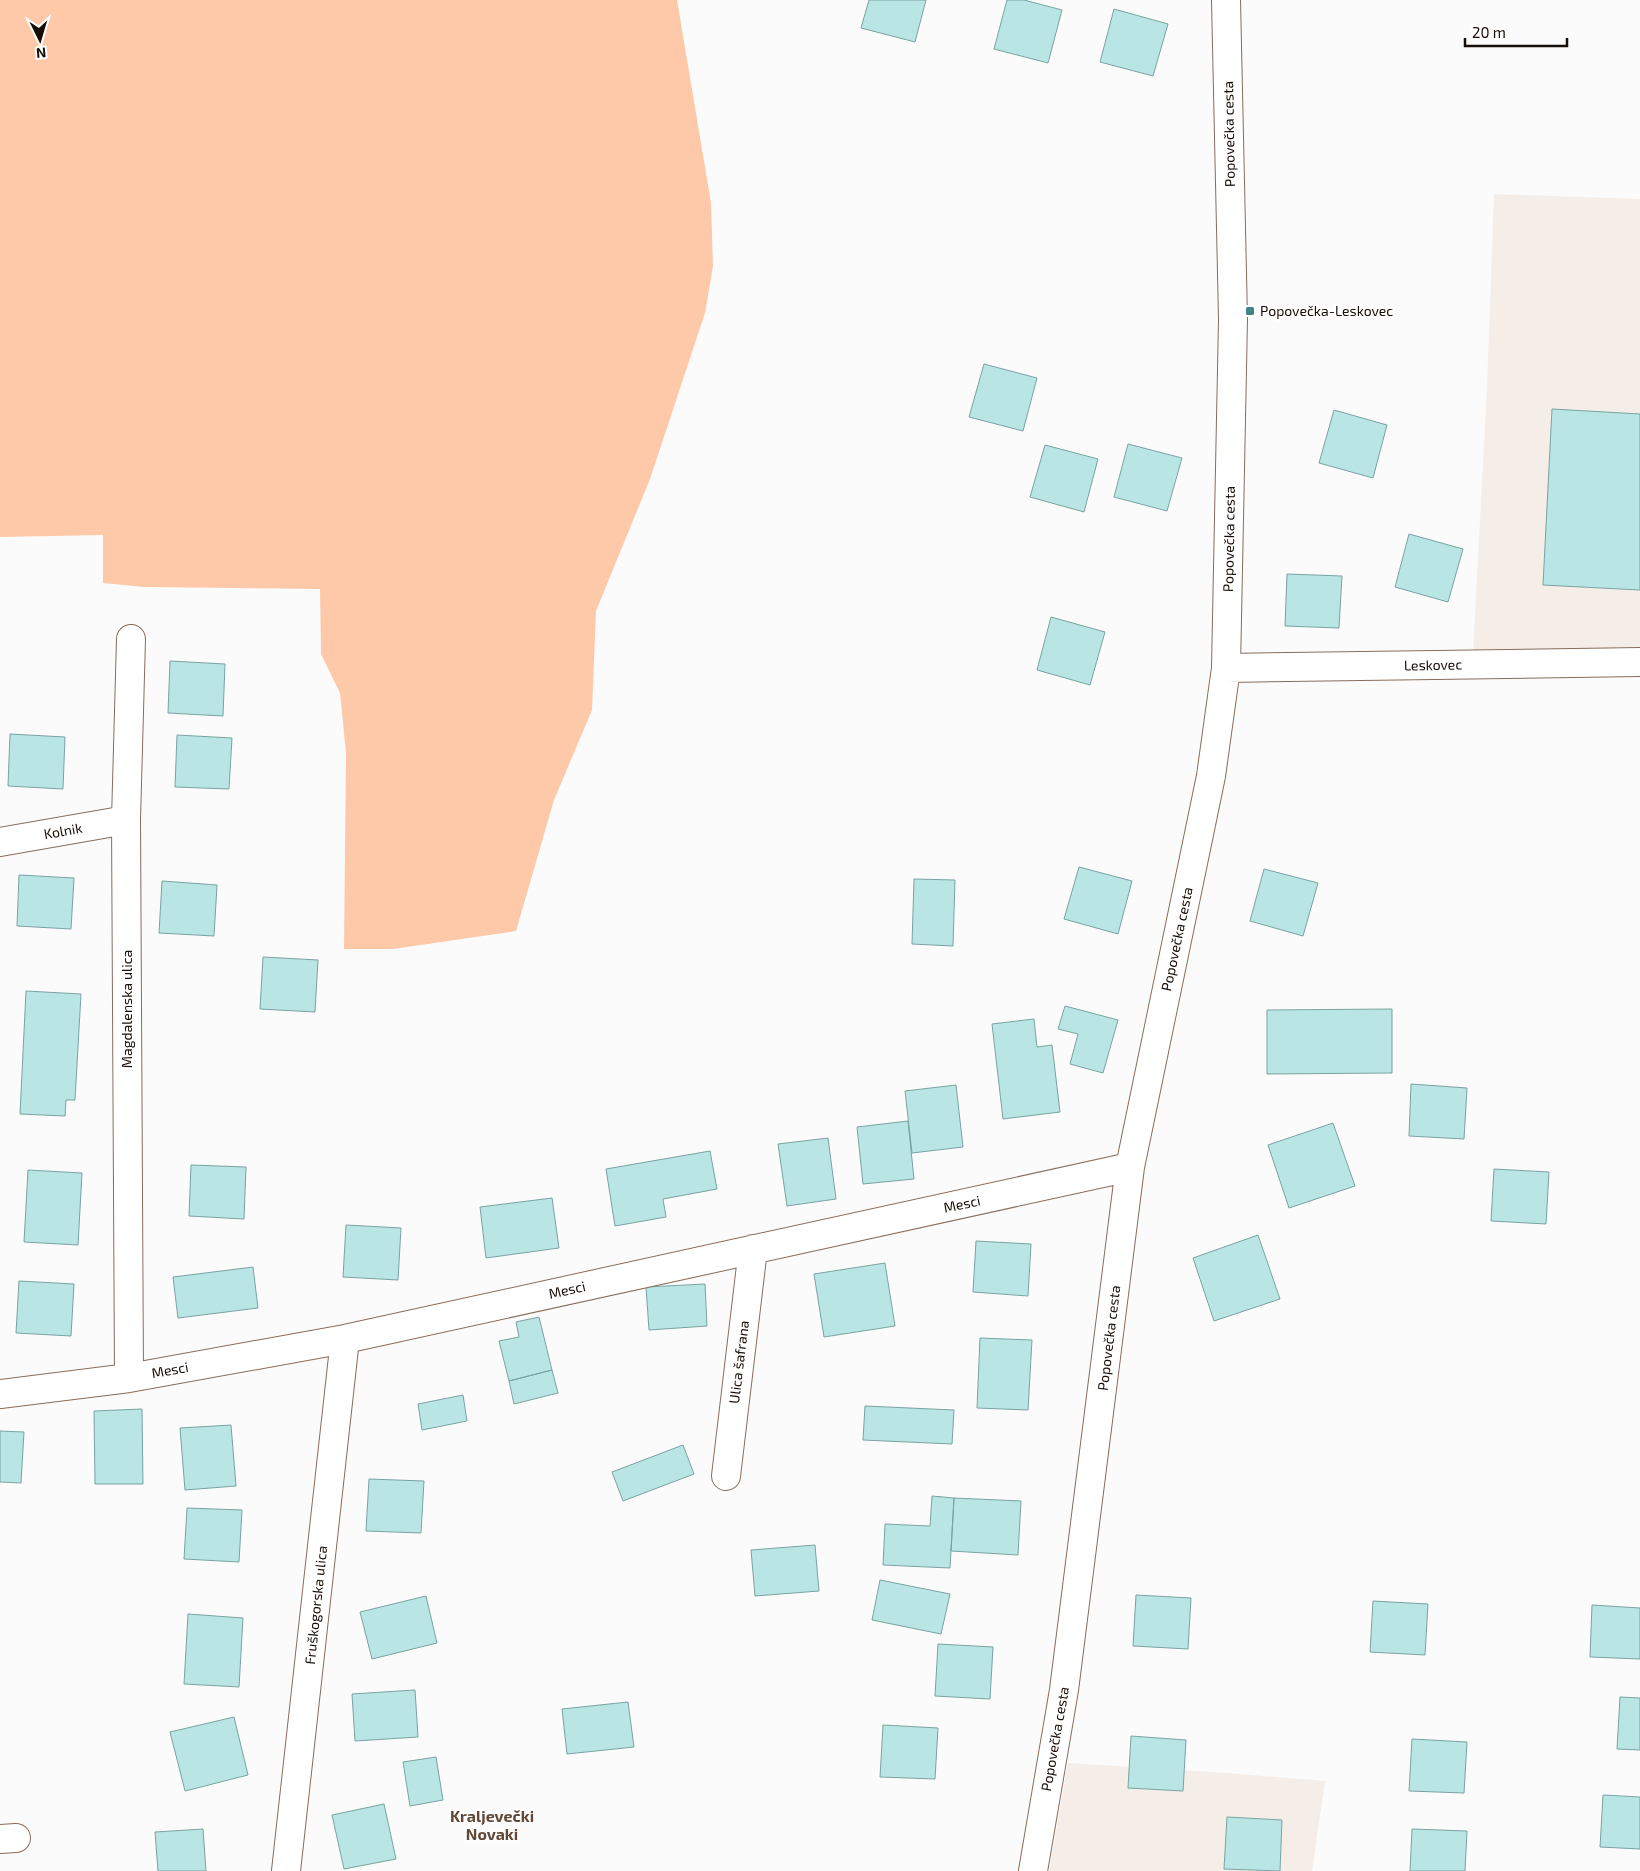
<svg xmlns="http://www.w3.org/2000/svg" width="1640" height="1871" font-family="'Exo 2',sans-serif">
  <rect width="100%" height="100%" fill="#fbfbfb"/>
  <path fill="#f5ede8" d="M1494,194L1640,199V652L1473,653L1487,388Z
    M1068,1763L1228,1773L1325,1781L1312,1871H1049Z"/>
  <path fill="#fec9a9" d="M0,0H677L711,203L713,266L705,313L650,479L596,611L592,710L554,800L516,931L393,949H344L346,753L340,693L321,654L320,589L144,587L103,583V535L0,537Z"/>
  <path fill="#bae5e5" stroke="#79a3a2" d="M869,0H926L915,42L861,28Z
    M1007,0H1024L1062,10L1048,63L994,49Z
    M1114,9L1168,24L1153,76L1100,62Z
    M984,364L1037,378L1023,431L969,417Z
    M1552,409L1640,414V590L1543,585Z
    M1334,410L1387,425L1373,478L1319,463Z
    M1128,444L1182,458L1167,511L1114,497Z
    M1045,445L1098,459L1084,512L1030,497Z
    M1409,534L1463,549L1448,602L1395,587Z
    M1287,574L1342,576L1339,628L1285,626Z
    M1051,617L1105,632L1090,685L1037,670Z
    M170,661L225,664L223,716L168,713Z
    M10,734L65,737L63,789L8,786Z
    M177,735L232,738L229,789L175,787Z
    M1079,867L1132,881L1118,934L1064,919Z
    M1264,869L1318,883L1303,936L1250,921Z
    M19,875L74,878L71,929L17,926Z
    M914,879L955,880L953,946L912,944Z
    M162,881L217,885L214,936L159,933Z
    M263,957L318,960L315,1012L260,1009Z
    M26,991L81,994L75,1100H66L65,1116L20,1114Z
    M1065,1006L1118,1020L1103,1073L1070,1064L1078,1034L1058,1029Z
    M1392,1009V1073L1267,1074V1010Z
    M1034,1019L1037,1047L1052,1045L1060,1112L1003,1119L992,1024Z
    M1411,1084L1467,1088L1464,1139L1409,1136Z
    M956,1085L963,1147L912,1153L905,1091Z
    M908,1121L914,1179L863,1184L857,1127Z
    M1333,1123L1355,1186L1289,1208L1268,1145Z
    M828,1138L836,1199L787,1206L778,1144Z
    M710,1151L717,1189L663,1199L666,1217L615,1226L606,1169Z
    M191,1165L246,1167L244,1219L189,1216Z
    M1494,1169L1549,1172L1546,1224L1491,1221Z
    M28,1170L82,1173L78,1245L24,1242Z
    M552,1198L559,1248L486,1258L480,1207Z
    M346,1225L401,1228L398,1280L343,1277Z
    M1258,1235L1280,1299L1214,1321L1193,1258Z
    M976,1241L1031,1244L1028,1296L973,1292Z
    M885,1263L895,1326L824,1337L814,1274Z
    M253,1267L258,1308L178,1318L173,1277Z
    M19,1281L74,1284L71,1336L16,1333Z
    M705,1284L707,1326L649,1330L646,1287Z
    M539,1317L552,1370L509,1381L499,1341L519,1337L516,1322Z
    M980,1338L1032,1340L1028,1410L977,1408Z
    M552,1370L558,1393L514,1404L509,1381Z
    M463,1395L467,1421L422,1430L418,1404Z
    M865,1406L954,1410L952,1444L863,1440Z
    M142,1409L143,1484H95L94,1411Z
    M231,1425L236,1486L185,1490L180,1428Z
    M0,1431L24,1432L21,1483L0,1482Z
    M683,1445L694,1474L623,1501L612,1472Z
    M369,1479L424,1481L421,1533L366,1531Z
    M932,1496L954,1498L950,1568L883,1565L885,1524L930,1526Z
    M954,1498L1021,1501L1018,1555L951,1551Z
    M187,1508L242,1510L239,1562L184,1559Z
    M815,1545L819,1591L755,1596L751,1550Z
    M880,1580L950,1594L941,1634L872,1620Z
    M1136,1595L1191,1598L1188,1649L1133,1646Z
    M426,1596L437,1643L372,1659L360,1612Z
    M1373,1601L1428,1604L1425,1655L1370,1652Z
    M1592,1605L1640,1608V1659L1590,1657Z
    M188,1614L243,1618L239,1687L184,1684Z
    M938,1644L993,1647L990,1699L935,1696Z
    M415,1690L418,1737L355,1741L352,1694Z
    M1620,1697L1640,1698V1750L1617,1749Z
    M628,1702L634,1747L567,1754L562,1709Z
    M234,1717L248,1775L185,1791L170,1732Z
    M883,1725L938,1728L935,1779L880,1777Z
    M1131,1736L1186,1740L1183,1791L1128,1788Z
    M1412,1739L1467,1742L1464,1793L1409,1791Z
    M436,1757L443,1800L410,1806L403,1762Z
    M1603,1795L1640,1797V1849L1600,1847Z
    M384,1804L396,1859L344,1869L332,1815Z
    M1227,1817L1282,1820L1280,1871L1224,1869Z
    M203,1829L206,1871H158L155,1832Z
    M1412,1829L1467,1831L1465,1871H1410Z"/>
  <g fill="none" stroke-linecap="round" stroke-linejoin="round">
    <g stroke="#896c5b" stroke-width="30">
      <path id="minor" d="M1226,668L1640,662
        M0,842L126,820
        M129,1378L126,820L131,639
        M0,1394L129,1378L345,1339L1130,1167
        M726,1476L753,1249
        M0,1839L16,1838
        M286,1871L345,1339
        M1033,1871L1064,1690L1130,1167L1211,776L1226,668L1233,319L1226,0"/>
    </g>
    <use href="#minor" stroke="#fff" stroke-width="28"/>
  </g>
  <rect fill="#3d8586" stroke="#fff" stroke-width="2" x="1245" y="306" width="10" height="10" rx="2.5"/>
  <g text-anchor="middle" stroke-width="5" stroke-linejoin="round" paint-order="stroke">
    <g font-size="14" fill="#170c06" stroke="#fff">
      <text transform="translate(1229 134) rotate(-91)" y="5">Popovečka cesta</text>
      <text transform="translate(1229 539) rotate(-89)" y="5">Popovečka cesta</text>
      <text transform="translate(1433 665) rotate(-1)" y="5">Leskovec</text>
      <text transform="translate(63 831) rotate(-10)" y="5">Kolnik</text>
      <text transform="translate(1177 939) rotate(-78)" y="5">Popovečka cesta</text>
      <text transform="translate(127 1009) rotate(-90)" y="5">Magdalenska ulica</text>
      <text transform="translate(962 1204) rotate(-12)" y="5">Mesci</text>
      <text transform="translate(567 1290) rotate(-13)" y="5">Mesci</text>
      <text transform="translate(1109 1338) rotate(-83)" y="5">Popovečka cesta</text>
      <text transform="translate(739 1362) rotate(-83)" y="5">Ulica šafrana</text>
      <text transform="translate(170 1370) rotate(-10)" y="5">Mesci</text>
      <text transform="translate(316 1605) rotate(-84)" y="5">Fruškogorska ulica</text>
      <text transform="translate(1055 1739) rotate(-80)" y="5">Popovečka cesta</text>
    </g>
    <g font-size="14" fill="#170c06" stroke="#fff" text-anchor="start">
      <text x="1260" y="316">Popovečka-Leskovec</text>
    </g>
    <g font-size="16" font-weight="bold" fill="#624837" stroke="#fff">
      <text x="492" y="1822">Kraljevečki<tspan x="492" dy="18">Novaki</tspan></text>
    </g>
  </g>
  <g transform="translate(40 40) rotate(175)" stroke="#ffffff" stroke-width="4" paint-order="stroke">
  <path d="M0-4L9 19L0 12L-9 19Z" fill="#170c06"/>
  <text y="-8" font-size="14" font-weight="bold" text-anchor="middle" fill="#170c06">N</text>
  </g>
  <path d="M1465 38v8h102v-8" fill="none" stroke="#170c06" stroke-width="2.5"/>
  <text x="1472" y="38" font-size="15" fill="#170c06" stroke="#ffffff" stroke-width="4" paint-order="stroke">20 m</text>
</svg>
